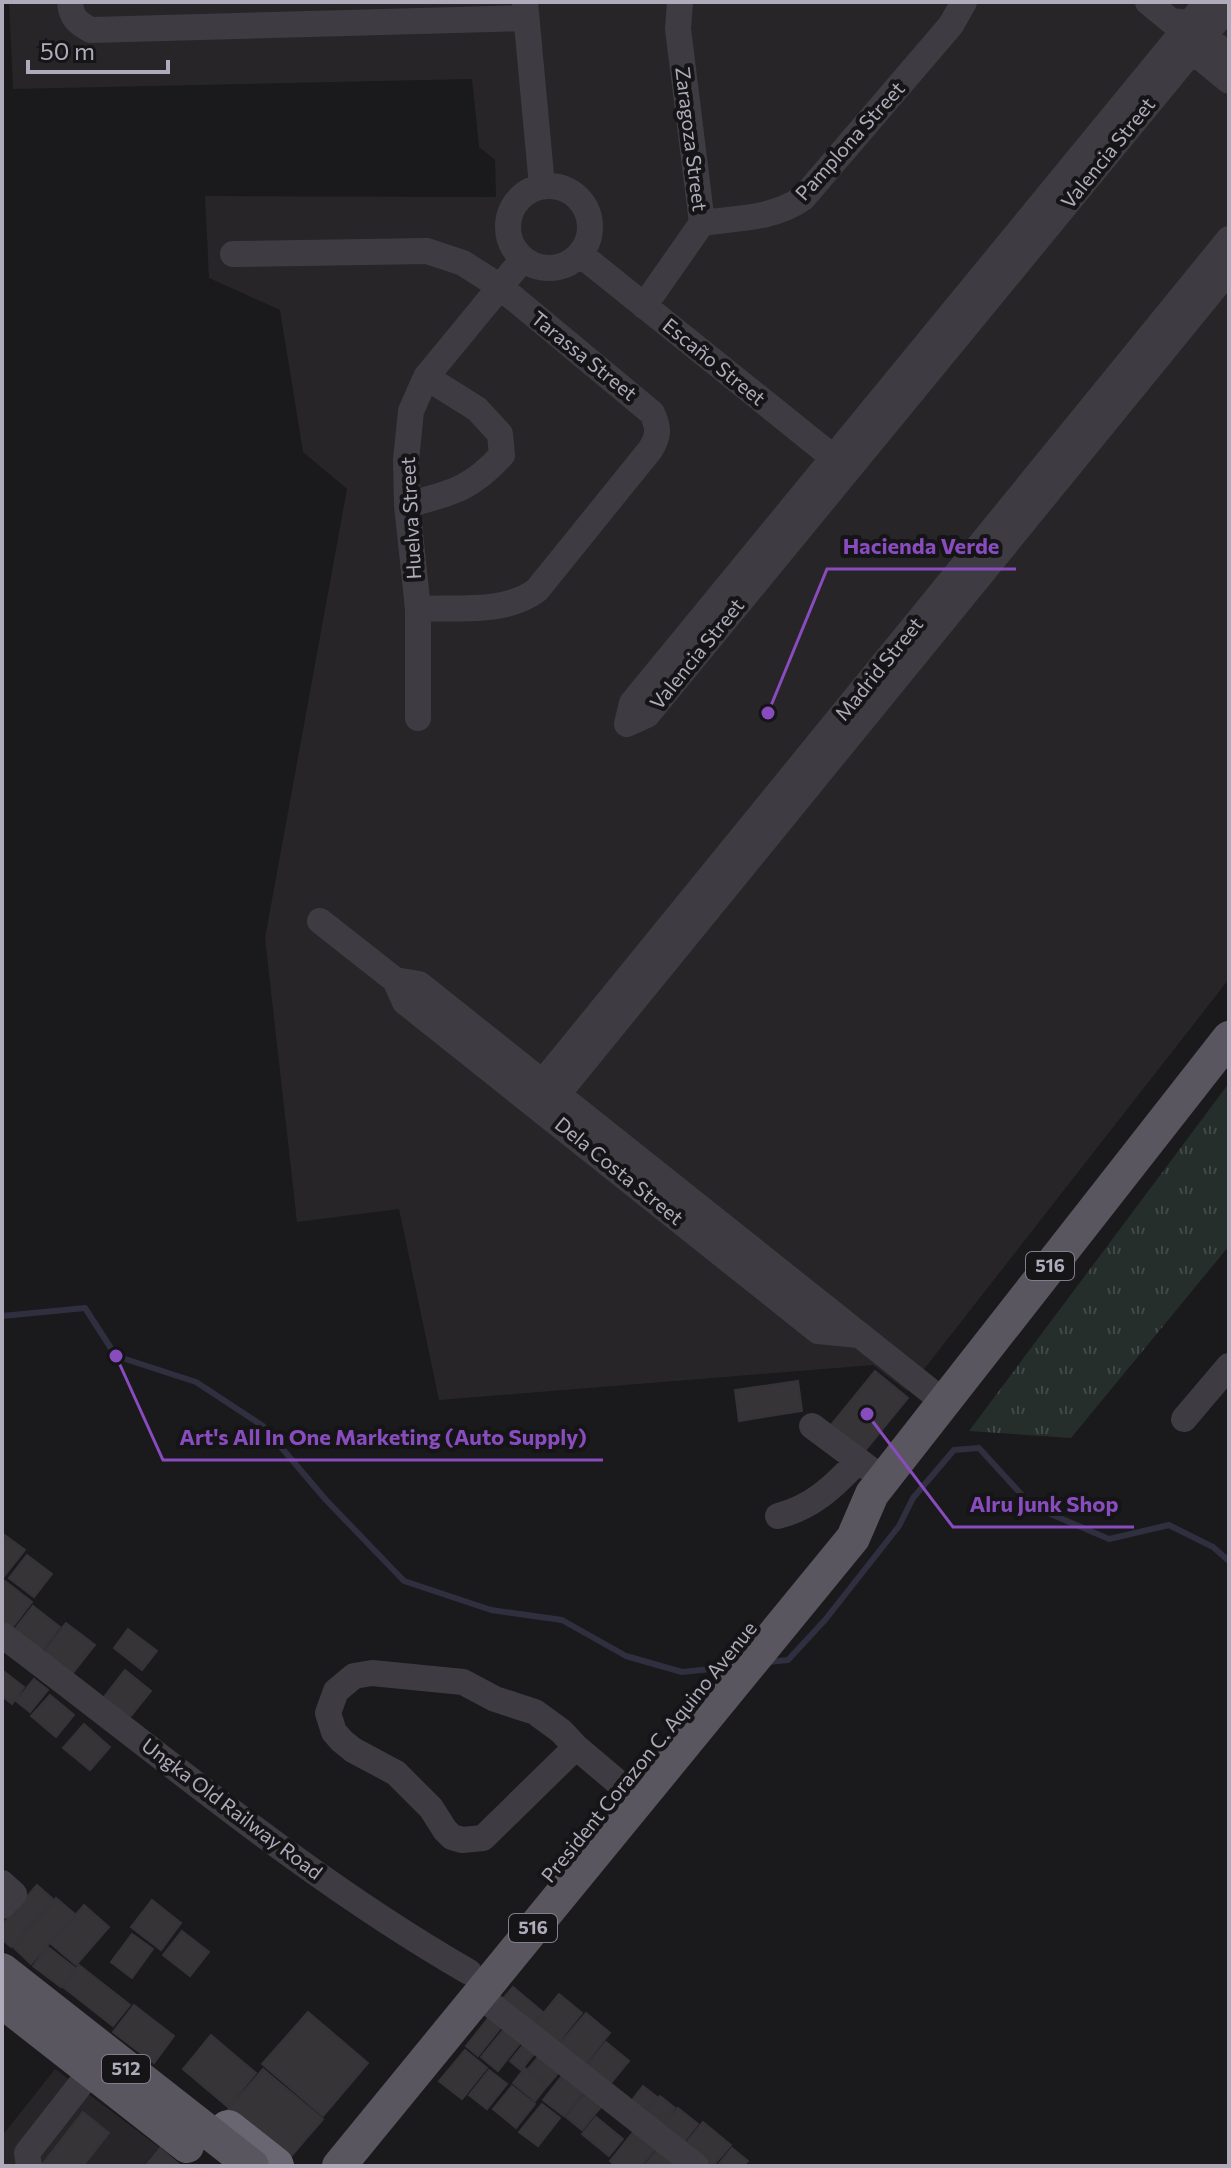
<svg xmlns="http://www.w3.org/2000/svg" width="1231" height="2168" font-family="Commissioner,sans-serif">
  <defs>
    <pattern id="grass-tufts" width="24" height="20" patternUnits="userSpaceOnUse" patternTransform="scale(2)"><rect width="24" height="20" fill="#252e2b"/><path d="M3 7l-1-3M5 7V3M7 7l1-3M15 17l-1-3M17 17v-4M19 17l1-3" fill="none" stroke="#424a48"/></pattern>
  </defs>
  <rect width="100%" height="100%" fill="#1a191b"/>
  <path fill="#272528" d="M9,2H1229V979L907,1391L873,1365L439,1400L399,1209L297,1222L265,938L347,489L303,452L280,310L209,278L205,196L496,197L495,160L479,147L472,79L13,89Z
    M55,2069L159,2147L143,2166H2V2136Z"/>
  <path fill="url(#grass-tufts)" d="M1229,1083V1246L1071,1438L969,1431Z"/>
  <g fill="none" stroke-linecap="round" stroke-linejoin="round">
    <path stroke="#2f2f40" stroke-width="6" d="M2,1316L85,1308L116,1356L196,1382L263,1426L326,1500L404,1581L491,1610L562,1620L626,1656L682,1672L730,1667
      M769,1662L788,1660L825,1620L899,1526L913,1498L954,1450L979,1448L1032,1506L1109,1539L1169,1525L1213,1547L1229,1561"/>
  </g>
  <path fill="#363437" stroke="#353337" stroke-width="2" d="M875,1371L908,1398L859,1458L826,1431Z
    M798,1381L802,1411L739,1421L735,1390Z
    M2,1533L25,1550L2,1579Z
    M27,1555L52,1574L34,1597L9,1578Z
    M5,1581L32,1602L8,1633L2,1629V1585Z
    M33,1606L60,1627L38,1656L10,1635Z
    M66,1623L95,1645L68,1679L40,1657Z
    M128,1629L157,1651L142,1670L114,1648Z
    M2,1670L24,1687L12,1704L2,1696Z
    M125,1670L151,1691L126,1722L100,1702Z
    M34,1679L48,1690L30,1712L16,1701Z
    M50,1695L74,1715L56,1737L31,1716Z
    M84,1724L110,1747L90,1770L63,1748Z
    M37,1885L53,1899L11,1947L2,1939V1925Z
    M56,1898L75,1914L31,1964L13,1947Z
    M152,1900L181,1923L161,1950L131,1927Z
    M84,1905L109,1927L76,1965L51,1944Z
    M182,1931L209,1952L190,1976L163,1955Z
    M132,1934L153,1949L132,1978L111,1962Z
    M48,1947L75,1968L61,1987L33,1966Z
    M79,1965L130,2005L113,2026L63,1987Z
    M513,1987L543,2012L530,2027L500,2002Z
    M559,1994L582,2013L556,2045L533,2026Z
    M134,2005L174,2036L154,2063L113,2032Z
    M308,2012L368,2063L323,2116L262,2064Z
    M586,2013L610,2033L582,2068L557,2047Z
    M490,2016L502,2026L478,2056L466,2046Z
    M504,2029L521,2042L498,2071L481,2057Z
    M211,2035L256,2073L228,2107L183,2069Z
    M606,2042L629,2061L606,2089L583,2070Z
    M524,2044L535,2053L521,2070L510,2061Z
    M465,2050L487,2068L462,2099L439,2081Z
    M539,2056L559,2072L548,2085L528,2069Z
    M525,2068L547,2086L535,2101L513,2083Z
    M263,2069L323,2119L287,2161L227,2111Z
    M489,2070L507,2084L487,2109L469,2095Z
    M562,2076L583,2093L564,2116L543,2100Z
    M512,2086L535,2104L516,2128L493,2109Z
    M643,2086L657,2097L643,2115L629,2104Z
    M585,2094L601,2107L582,2130L566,2117Z
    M660,2096L675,2108L660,2127L645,2115Z
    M542,2104L560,2118L538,2146L519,2132Z
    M678,2108L698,2124L682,2144L661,2128Z
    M83,2112L109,2133L83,2166H41Z
    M596,2117L623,2139L609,2156L582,2134Z
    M703,2122L731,2145L713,2166H705L682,2148Z
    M634,2131L656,2148L641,2166H616L610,2161Z
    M160,2148L181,2166H145Z
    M732,2148L748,2161L743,2166H717Z
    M658,2149L674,2161L670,2166H644Z"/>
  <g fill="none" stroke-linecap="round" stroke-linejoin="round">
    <path stroke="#3e3c42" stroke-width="26" d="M70,2C71,17 77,23 91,30L526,18
      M525,2L542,186
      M1148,2L1171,21L1189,23L1229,56
      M1178,39L1229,81
      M508 227a41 41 0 1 1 82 0a41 41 0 1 1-82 0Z
      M702,223C737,218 773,219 803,198L951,25L964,2
      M233,254L427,251L463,263L499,286L652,413C659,428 659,436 650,450L537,590C506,614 456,607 418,609
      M580,254L845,467
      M644,306L702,223L678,29L680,2
      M407,505C451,493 470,490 502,455L500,434L477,409L426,377
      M418,718V609L407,505L406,460L411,411L426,377L523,259
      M627,724L647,715L1229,6
      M627,724L632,703L1207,2
      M320,921L395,980L419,984L944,1402
      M395,980L405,1002L818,1331L859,1335
      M529,1099L1229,239
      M544,1111L1229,270
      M1184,1419L1229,1366
      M812,1426L871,1470
      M778,1516C813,1507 833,1487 858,1461
      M2,1635C156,1750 302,1876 469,1972
      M576,1747L483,1838L462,1840L452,1837L445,1830L431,1808L396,1773L353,1750L342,1741L334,1732L328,1713L336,1691L354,1676L372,1673L463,1682L495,1699L535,1712L561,1731L576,1747L621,1785
      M2,1883L14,1894L2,1906
      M479,1995L696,2166
      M29,2166L27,2153L84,2080"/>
    <path stroke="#59565f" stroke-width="34" d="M339,2166L853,1538L872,1494L1229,1038"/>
    <path stroke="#696671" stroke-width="38" d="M228,2129L275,2166"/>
    <path stroke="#59565f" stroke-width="34" d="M2,1970L252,2166
      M8,2006L187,2146"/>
  </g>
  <g text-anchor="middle" stroke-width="8" stroke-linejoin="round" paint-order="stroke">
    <g fill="#151416" stroke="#817e8a" stroke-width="2">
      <rect x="1026" y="1252" width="48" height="28" rx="6"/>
      <rect x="509" y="1914" width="48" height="28" rx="6"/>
      <rect x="102" y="2055" width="48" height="28" rx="6"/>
    </g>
    <g font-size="18" font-weight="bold" fill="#afabbb">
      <text x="1050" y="1272">516</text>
      <text x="533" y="1934">516</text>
      <text x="126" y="2075">512</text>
    </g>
    <g font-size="20" fill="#afabbb" stroke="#151416">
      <text transform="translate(691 139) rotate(83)" y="7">Zaragoza Street</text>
      <text transform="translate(850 141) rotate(-48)" y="7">Pamplona Street</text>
      <text transform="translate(1108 153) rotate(-51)" y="7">Valencia Street</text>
      <text transform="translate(584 356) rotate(39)" y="7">Tarassa Street</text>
      <text transform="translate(714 362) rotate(39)" y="7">Escaño Street</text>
      <text transform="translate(411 518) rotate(-93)" y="7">Huelva Street</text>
      <text transform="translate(697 654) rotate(-51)" y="7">Valencia Street</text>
      <text transform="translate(879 669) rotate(-51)" y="7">Madrid Street</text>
      <text transform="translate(619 1171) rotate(39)" y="7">Dela Costa Street</text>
      <text transform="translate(649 1752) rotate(-51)" y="7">President Corazon C. Aquino Avenue</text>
      <text transform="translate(232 1809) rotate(37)" y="7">Ungka Old Railway Road</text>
    </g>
  </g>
  <path fill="none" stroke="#884cbe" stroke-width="3" d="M768 713L827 569H1016M116 1356L163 1460H603M867 1414L953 1527H1134"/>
  <g fill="#884cbe" stroke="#151416" stroke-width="3">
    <circle cx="768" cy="713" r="8"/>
    <circle cx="116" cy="1356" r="8"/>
    <circle cx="867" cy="1414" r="8"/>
  </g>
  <g font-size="22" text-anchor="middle" font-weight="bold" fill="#884cbe" stroke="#151416" stroke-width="8" stroke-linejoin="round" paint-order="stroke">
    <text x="921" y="554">Hacienda Verde</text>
    <text x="383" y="1445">Art's All In One Marketing (Auto Supply)</text>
    <text x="1044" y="1512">Alru Junk Shop</text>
  </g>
  <rect width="1231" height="2168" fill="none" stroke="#afabbb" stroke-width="8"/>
  <path d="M28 60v12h140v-12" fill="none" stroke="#afabbb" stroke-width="4"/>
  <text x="40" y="60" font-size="24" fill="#afabbb" stroke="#151416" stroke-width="6" paint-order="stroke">50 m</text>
</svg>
